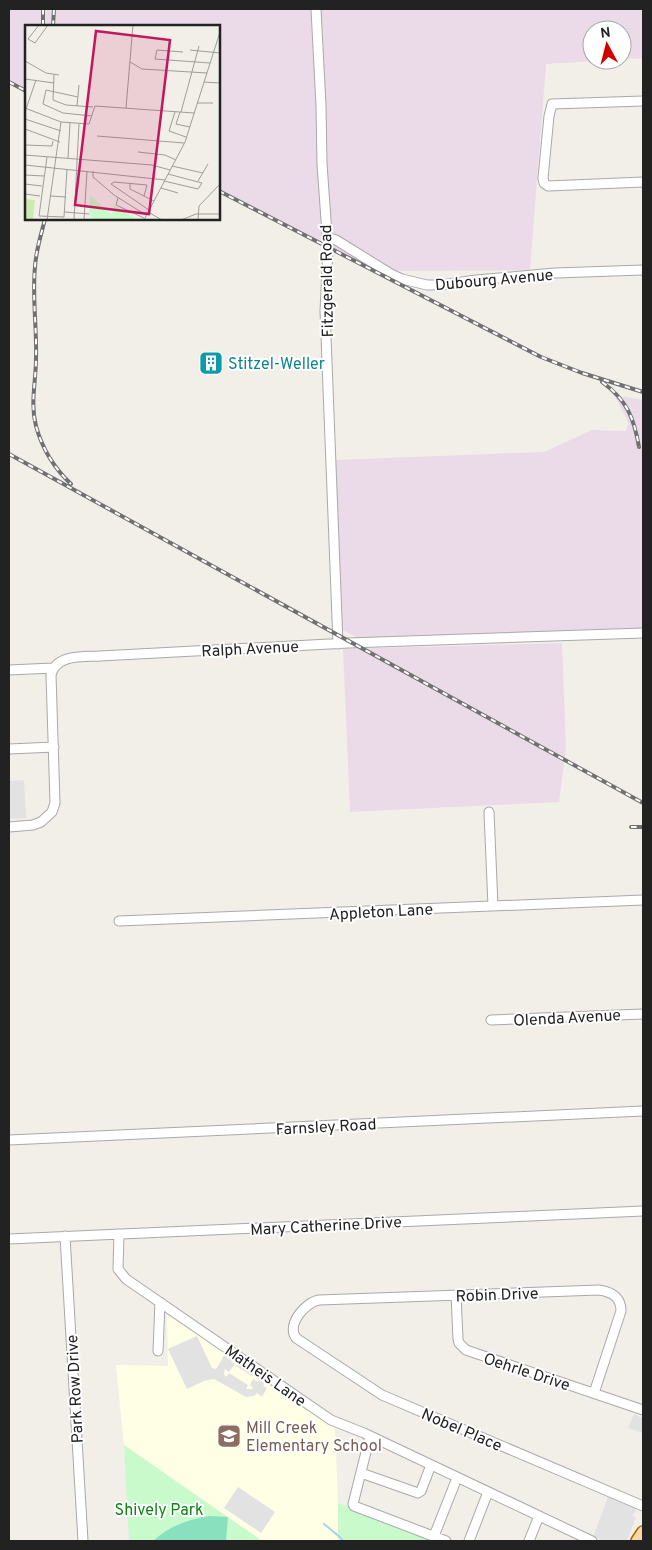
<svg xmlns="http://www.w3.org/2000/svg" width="652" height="1550" font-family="Overpass,sans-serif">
  <rect width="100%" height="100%" fill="#f2efe9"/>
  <path fill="#ebdbe8" d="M9,9H643V58L622,59V30H592V60H612L546,64L530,270L373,271L219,191V26H26V91L9,82Z
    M614,395L643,400V628L358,638L341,629L333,460L544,452L592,430L626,431L628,424L627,419Z
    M562,643L566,749L559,802L350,812L343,649Z"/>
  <path fill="#ffffe5" d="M167,1315L335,1427L338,1503V1541H262L124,1445L116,1365L168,1366Z"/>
  <path fill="#c8facc" d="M124,1445L262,1541H129Z
    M338,1503L439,1541H338Z"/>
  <path fill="#88e0be" d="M209,1516L228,1517L226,1541H153C169,1526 187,1520 209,1516Z"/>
  <path fill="#e2e2e2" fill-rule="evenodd" d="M24,780L26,818L9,819V781Z
    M197,1336L212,1368L216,1369L218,1366L229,1347L270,1375L263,1386L267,1388L262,1397L257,1393L254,1396L246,1397L214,1379L204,1381L187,1389L168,1349ZM236,1360L239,1361L236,1366L252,1376L256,1372L259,1376L258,1382L253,1379L250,1385L253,1388L252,1389H246L248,1385L229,1373L226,1377L224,1374L225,1369L229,1372L235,1364L231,1361Z
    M634,1414L643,1418V1433L628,1428Z
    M238,1487L275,1512L261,1533L224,1508Z
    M608,1497L636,1509L633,1516L636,1517L627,1541H603L593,1537Z"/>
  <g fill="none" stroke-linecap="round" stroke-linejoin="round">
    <path stroke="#aad3df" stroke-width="2" d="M324,1524L341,1538L343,1541"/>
    <g stroke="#a9a9a9" stroke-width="11">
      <path id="minor" d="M316,9L321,106L322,164L328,248L325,311L338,644
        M643,101L552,104L549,116L543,178L544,183L548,186L643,182
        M327,237L336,240L391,274L402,279L427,285H442L476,280L555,273L643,270
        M9,670L53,668
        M9,749L54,747
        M489,812L493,906
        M9,827L33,825L41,822L52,812L55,803L51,675C56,654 83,657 100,656L348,643L643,633
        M119,921L643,900
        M491,1020L643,1014
        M9,1140L643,1111
        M119,1234L118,1269L126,1279L331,1420L364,1433L592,1541
        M65,1236L83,1541
        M9,1239L643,1211
        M456,1295L458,1339L459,1343L466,1350L643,1410
        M158,1351L160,1302
        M594,1393L621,1311C621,1297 612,1292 599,1290L319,1300C306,1302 286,1324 296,1338L382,1395L643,1506
        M370,1436L353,1504L354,1506L446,1541
        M361,1473L418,1493L421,1491L431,1465
        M434,1536L457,1478
        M469,1541L488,1492
        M529,1541L539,1516"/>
    </g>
    <g stroke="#a06b00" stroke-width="14">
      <path id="major" d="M637,1541L643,1532"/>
    </g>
    <use href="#minor" stroke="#fff" stroke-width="9"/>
    <use href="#major" stroke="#fcd6a4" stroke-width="11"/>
    <g stroke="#707070" stroke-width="4">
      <path id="rail" d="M43,9V26
        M53,26L54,9
        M9,82L26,91
        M219,191L541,357L582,373L643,392
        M45,219C41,235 36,250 35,267C32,297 37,328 36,358C36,382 30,403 36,426C42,448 54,468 71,484
        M602,382C627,400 634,418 639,447
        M9,454L643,803
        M631,827H643"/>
    </g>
    <use href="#rail" stroke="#fff" stroke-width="2" stroke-dasharray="5.5" stroke-linecap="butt"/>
  </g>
  <defs>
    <g id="building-square" transform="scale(1.25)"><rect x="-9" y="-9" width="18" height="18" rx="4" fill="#0f9aa8" stroke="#fff"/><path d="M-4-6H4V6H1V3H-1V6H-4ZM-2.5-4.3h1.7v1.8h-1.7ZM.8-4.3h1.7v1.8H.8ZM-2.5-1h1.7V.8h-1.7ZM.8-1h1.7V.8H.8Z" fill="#fff"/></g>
    <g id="school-square" transform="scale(1.25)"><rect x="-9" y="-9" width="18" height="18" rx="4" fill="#8d6e63" stroke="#fff"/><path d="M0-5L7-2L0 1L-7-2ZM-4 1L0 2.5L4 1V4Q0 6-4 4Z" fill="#fff"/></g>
  </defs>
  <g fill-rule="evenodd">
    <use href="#building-square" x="211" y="363"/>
    <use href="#school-square" x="229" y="1436"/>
  </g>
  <g text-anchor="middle" stroke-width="4" stroke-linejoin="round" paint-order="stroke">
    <g font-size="16" fill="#222" stroke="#fff">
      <text transform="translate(494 279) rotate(-5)" y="6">Dubourg Avenue</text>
      <text transform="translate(326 281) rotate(-91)" y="6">Fitzgerald Road</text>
      <text transform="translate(250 648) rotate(-3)" y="6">Ralph Avenue</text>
      <text transform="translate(381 911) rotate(-3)" y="6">Appleton Lane</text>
      <text transform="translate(567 1017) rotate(-3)" y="6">Olenda Avenue</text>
      <text transform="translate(326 1126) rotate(-3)" y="6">Farnsley Road</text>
      <text transform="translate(326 1225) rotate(-3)" y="6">Mary Catherine Drive</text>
      <text transform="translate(497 1294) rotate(-2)" y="6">Robin Drive</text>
      <text transform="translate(527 1371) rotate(18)" y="6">Oehrle Drive</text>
      <text transform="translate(266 1375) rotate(35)" y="6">Matheis Lane</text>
      <text transform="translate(74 1389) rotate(-93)" y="6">Park Row Drive</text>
      <text transform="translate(462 1429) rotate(23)" y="6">Nobel Place</text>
    </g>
    <g font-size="16" fill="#0d838f" stroke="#fff" text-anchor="start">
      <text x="228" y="369">Stitzel-Weller</text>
    </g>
    <g font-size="16" fill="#785e54" stroke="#fff" text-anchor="start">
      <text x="246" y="1433">Mill Creek<tspan x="246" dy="18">Elementary School</tspan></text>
    </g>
    <g font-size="16" fill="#0c8416" stroke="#fff">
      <text x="159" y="1515">Shively Park</text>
    </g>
  </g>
  <g transform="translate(25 25)">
    <rect width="195" height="195" fill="#f2efe9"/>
    <path d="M0,174L10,175L8,195H0Z" fill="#cdebb0"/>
    <path d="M65,170L87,190L89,180L112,195H69L64,190Z" fill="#c8facc"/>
    <path fill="none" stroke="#9f9d99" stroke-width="1" d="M14,0L3,14L10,18L23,0M165,25L195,28M158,27L132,25L130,34L185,38M0,36L21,48L34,50M105,37L117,44L182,48M29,50L28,75L41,80L68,82M0,54L29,58M179,57L195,58M53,72L21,65L18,79L38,88L67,91M172,78H188M52,81L54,60M0,83L36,97L64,99L70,81L169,88M101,83L108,0M0,87L11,55M150,87L144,106L161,112M155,87L151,99L165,102M156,87L174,21M0,94L36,106M0,104L35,117M72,111L159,118M0,120L27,121L28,116M113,127L140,130L151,135M0,130L127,140L145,145M22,132L14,191L39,192L42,144M43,133L45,98M0,140L140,155M147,141L178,148M68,146V152L89,170L121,190M0,150L19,151M139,156L173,164L177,158L143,149M173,156L183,139M105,158V164L129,176M0,159L17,161M136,163L153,168M0,169L15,171M26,171L41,172M119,171L122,160L89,157L86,159L124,185M93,173L91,180L119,193M40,187L64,189M123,187L137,195M22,195L36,97M49,195L54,99M59,195L62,146M119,195L160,117L195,7M156,195L171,189H195M173,195L174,181L195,159"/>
    <path fill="#c2185b" fill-opacity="0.15" stroke="#c2185b" stroke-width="2.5" d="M71,6L145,15L124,189L50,180Z"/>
    <rect width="195" height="195" fill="none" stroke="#222" stroke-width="2.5"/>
  </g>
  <rect width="652" height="1550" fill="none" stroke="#222222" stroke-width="20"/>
  <g transform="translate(607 45) rotate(353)"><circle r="24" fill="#ffffff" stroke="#a7a7a7"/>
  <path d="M0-4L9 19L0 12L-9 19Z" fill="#d40000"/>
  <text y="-8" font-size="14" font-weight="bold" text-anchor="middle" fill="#222222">N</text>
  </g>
</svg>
